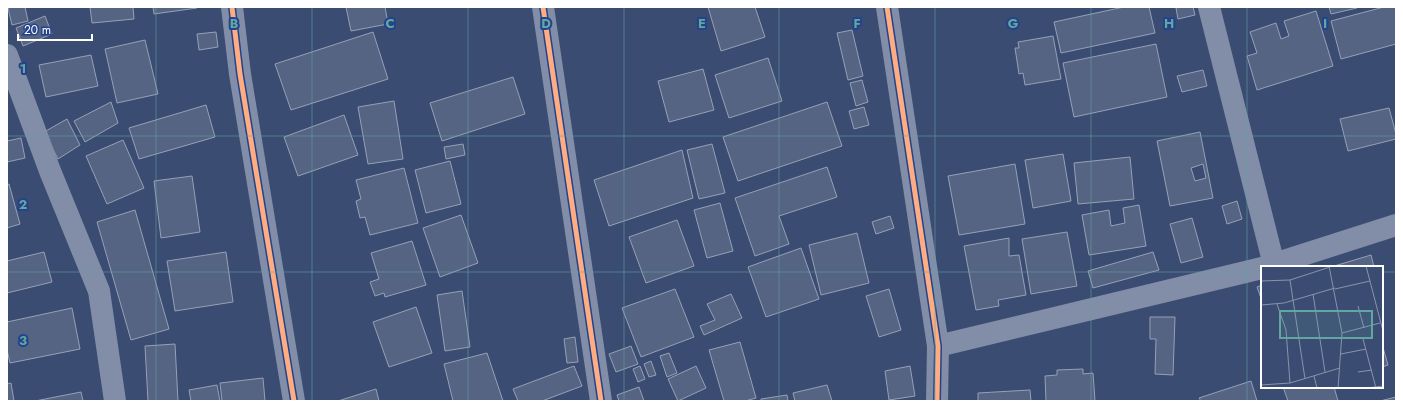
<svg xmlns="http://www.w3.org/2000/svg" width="1403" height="408" font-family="Jost,sans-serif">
  <rect width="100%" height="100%" fill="#3b4c73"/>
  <path fill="#566484" stroke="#96a0b6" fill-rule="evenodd" d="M13,7H25L28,21L12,25L8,8Z
    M90,7H133L134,19L92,23Z
    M153,7H197V8L154,14Z
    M346,7H385L388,24L351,31Z
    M708,7H755L765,37L721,51Z
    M1124,7H1149L1155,33L1061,53L1054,22Z
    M1182,7H1193L1195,15L1178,19L1176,8Z
    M1329,7H1356L1357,8L1331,14Z
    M1384,7H1396V44L1341,59L1331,21Z
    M1316,11L1333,66L1257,90L1247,56L1257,53L1250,32L1276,23L1281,39L1289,36L1284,21Z
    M45,16L52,34L23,46L16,28Z
    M852,30L863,76L848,80L837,33Z
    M216,32L218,47L199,50L197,34Z
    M373,32L388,79L291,110L275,64Z
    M1053,36L1061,79L1025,85L1023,73L1019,74L1015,48H1019L1018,42Z
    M145,40L158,94L117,103L105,49Z
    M1156,44L1167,97L1074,117L1063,63Z
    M91,55L98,86L46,97L39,65Z
    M768,58L782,101L729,118L715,75Z
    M703,69L714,110L669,122L658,81Z
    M1203,70L1207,86L1182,92L1177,76Z
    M513,77L525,114L442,141L430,103Z
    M862,80L868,102L856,106L850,83Z
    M394,101L403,159L368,164L358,107Z
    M111,102L118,123L85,142L74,121Z
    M827,102L842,146L738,181L723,137Z
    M206,105L215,137L139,159L129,128Z
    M864,107L869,125L854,129L849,111Z
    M1389,108L1396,134V139L1348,151L1340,119Z
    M344,115L358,155L298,176L284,137Z
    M67,119L80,145L58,159L44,132Z
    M1200,132L1213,198L1170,206L1157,141ZM1203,164L1206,178L1195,181L1191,168Z
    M21,138L25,158L7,162V141Z
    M123,140L144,188L107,204L86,156Z
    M463,144L465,155L446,159L444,147Z
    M712,144L725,193L699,199L687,150Z
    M682,150L693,198L609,226L594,180Z
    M1063,154L1071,201L1033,208L1025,160Z
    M1130,157L1134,199L1078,204L1074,163Z
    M450,161L461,204L426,213L415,170Z
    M1015,164L1025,224L959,235L948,176Z
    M827,167L837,197L779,216L789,244L755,256L735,198Z
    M404,168L418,223L370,235L365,217L360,218L356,201L361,199L356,180Z
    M192,176L200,232L161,238L154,181Z
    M9,184L20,224L7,228V185Z
    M1237,201L1242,219L1227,224L1222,206Z
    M720,203L733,251L707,258L694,210Z
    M1139,205L1146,246L1089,255L1082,215L1109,210L1111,226L1125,223L1123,208Z
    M135,210L169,329L131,340L97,222Z
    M461,215L478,263L440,277L423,228Z
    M890,216L894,228L876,234L872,222Z
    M1192,218L1203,257L1181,263L1170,224Z
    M677,220L694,266L646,283L629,237Z
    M1067,232L1077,286L1031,294L1022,239Z
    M857,233L869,283L821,295L809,245Z
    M1009,238V256L1019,255L1026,295L998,300L999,306L976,310L964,246Z
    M412,241L426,285L385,297L384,293L375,296L370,282L379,279L371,253Z
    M801,248L819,299L766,317L748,267Z
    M44,252L52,282L7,293V261Z
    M226,252L233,302L175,311L167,261Z
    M1153,252L1159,270L1093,288L1088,271Z
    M1371,255L1374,267H1331Z
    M1262,285V301L1257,287Z
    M675,289L694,337L641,357L622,308Z
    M889,289L901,330L879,337L866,296Z
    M462,291L470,347L445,351L437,295Z
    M731,294L742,318L704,335L700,326L715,320L707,304Z
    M416,307L432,353L389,367L373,322Z
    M72,308L80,349L10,363L7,350V322Z
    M1150,317H1175L1173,375L1155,374L1156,339H1150Z
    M575,337L578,362L567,363L564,339Z
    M740,342L756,398L745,401H724L709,350Z
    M175,344L178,401H148L145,346Z
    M1382,344L1388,365L1382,367Z
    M631,346L638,364L616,372L609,354Z
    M487,353L503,401H453L444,364Z
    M669,353L677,373L667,377L660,356Z
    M651,361L656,375L649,377L644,364Z
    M574,366L582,386L542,401H518L513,389Z
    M640,366L645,379L638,382L633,369Z
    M696,366L706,388L678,401L668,379Z
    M910,366L915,396L889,400L885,371Z
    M1083,369V374L1093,373L1095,401H1046L1045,376L1057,375V370Z
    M263,378L265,401H222L220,383Z
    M1251,381L1257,401H1201L1199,398Z
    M11,383L14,401H7V384Z
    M217,385L220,401H191L189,390Z
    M827,385L832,401H795L793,393Z
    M639,387L644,401H619L617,395Z
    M1283,387H1334L1338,401H1288Z
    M376,389L379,401H338Z
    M1030,390L1031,401H978V393Z
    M81,392L83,401H35Z
    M787,395L788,401H761V399Z
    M1396,397V401H1380Z"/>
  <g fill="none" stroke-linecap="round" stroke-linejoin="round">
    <path stroke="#828da8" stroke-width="22" d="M232,7L240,74L294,401
      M543,7L601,401
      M887,7L938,346L937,401
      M1209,7L1274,265
      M7,55L50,171L99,291L115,401
      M1265,267L1396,225
      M938,346L1262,268"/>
    <g stroke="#23438b" stroke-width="8">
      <path id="cycleway" d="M232,7L240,74L294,401
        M543,7L601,401
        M887,7L938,346L937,401"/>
    </g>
    <use href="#cycleway" stroke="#ffac80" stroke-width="5"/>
  </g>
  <path fill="none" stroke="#63a6a1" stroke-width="1" stroke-opacity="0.55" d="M156,7V401M312,7V401M468,7V401M624,7V401M779,7V401M935,7V401M1091,7V401M1247,7V401M7,136H1396M7,272H1262M1382,272H1396"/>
  <g transform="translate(1261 266)">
    <rect width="122" height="122" fill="#3b4c73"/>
    <path fill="none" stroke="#8994ab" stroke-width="1" d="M68,0L81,67L77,122M105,0L122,65M29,14L44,113M0,15L29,14L69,1M74,23L109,15M52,28L64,106M16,38L25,64L29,117M0,39L23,37L74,22M97,40L103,62M81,67L119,57M102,73L115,122M80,88L105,83M0,101V122M97,106L111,104M53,110L56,122M0,119L29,117L79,102M105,122L122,120"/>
    <path fill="#63a6a1" fill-opacity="0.15" stroke="#63a6a1" stroke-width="2" d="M19,45H111V72H19Z"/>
    <rect width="122" height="122" fill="none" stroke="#fff" stroke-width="2"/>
  </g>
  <g font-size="13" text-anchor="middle" font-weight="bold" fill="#63a6a1" stroke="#23438b" stroke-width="4" stroke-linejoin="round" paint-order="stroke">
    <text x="234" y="28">B</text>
    <text x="390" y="28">C</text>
    <text x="546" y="28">D</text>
    <text x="702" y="28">E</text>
    <text x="857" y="28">F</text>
    <text x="1013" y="28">G</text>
    <text x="1169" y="28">H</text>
    <text x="1325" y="28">I</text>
    <text x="23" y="73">1</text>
    <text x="23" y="209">2</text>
    <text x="23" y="345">3</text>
  </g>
  <rect width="1403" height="408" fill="none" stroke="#ffffff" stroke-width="16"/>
  <path d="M18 34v6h74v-6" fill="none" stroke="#ffffff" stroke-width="2"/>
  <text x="24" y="34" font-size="12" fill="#ffffff" stroke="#23438b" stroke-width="3" paint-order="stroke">20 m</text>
</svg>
